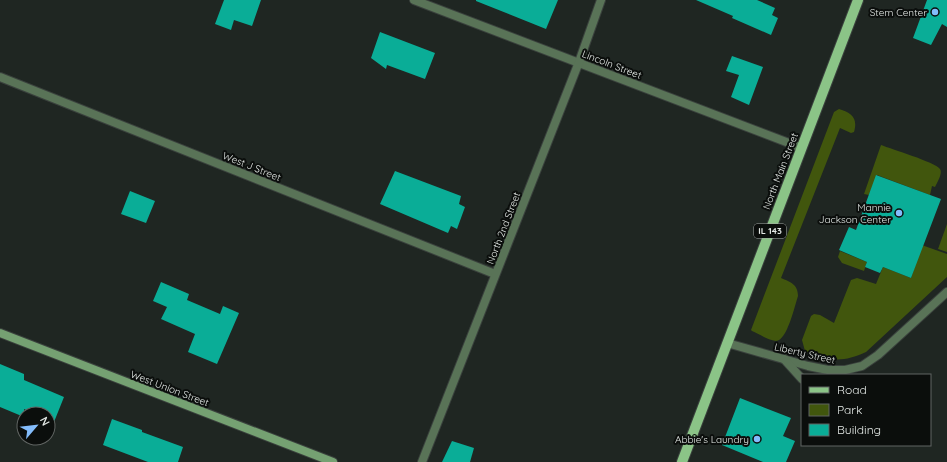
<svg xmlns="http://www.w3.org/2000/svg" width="947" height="462" viewBox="0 0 947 462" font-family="Quicksand,sans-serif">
<rect width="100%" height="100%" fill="#1f2622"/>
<!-- green -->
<g fill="#41560d">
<path d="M839 109C852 113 858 118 854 132L851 133 840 128 781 278C790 282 798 284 798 296 795 305 787 341 776 341 768 340 759 334 752 331L751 330 834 112Z"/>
<path d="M881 145C891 149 935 162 940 169 943 173 937 183 935 187L932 186 930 195 877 175 869 195 864 194Z"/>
<path d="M947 224V252L938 249Z"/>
<path d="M916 243 947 254V277L866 352C843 363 828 361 805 351L802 340 811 316 814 314 820 315 834 323 851 280 857 278 876 284 883 267 911 278 919 254Z"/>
<path d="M840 251 867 262 864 271 842 263 838 257Z"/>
</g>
<!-- building -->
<g fill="#0aad97">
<path d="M224 0H261L252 26 234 20 231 30 215 24Z"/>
<path d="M476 0H558L546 29 476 1Z"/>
<path d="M696 0H757L775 8 772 15 778 18 771 35 732 18 733 16Z"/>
<path d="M927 0H947V27L942 24 931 45 913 38Z"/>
<path d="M380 32 435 53 425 79 387 65 386 69 371 58Z"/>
<path d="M732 56 763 67 749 105 731 97 739 75 726 71Z"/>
<path d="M395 171 461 196 459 204 465 207 457 229 451 226 448 233 380 204Z"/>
<path d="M876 175 941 199 911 278 883 267 880 273 865 267 867 262 839 250 849 227 856 230Z"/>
<path d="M130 191 155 201 146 223 121 214Z"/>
<path d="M161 282 189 294 187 300 220 314 223 306 239 313 217 364 188 352 195 334 161 319 167 307 153 301Z"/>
<path d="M0 364 24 374V380L64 397 54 422 48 419V414H35L24 409V417L0 407Z"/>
<path d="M740 398 791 418 783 436 795 441 786 462H763L722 445Z"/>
<path d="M112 419 142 430V432L183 447 178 462H148L103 445Z"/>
<path d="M452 441 474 448 470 462H442Z"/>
</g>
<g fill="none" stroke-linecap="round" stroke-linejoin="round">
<defs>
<g id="street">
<path d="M414 0 802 148"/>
<path d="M0 77 495 274"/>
<path d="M727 343 808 366 828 370H845L862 366 878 355 947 292"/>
<path d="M784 359 802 379"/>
<path d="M422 462 579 62 601 0"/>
</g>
<path id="secondary" d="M0 333 333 462"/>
<path id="primary" d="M682 462 858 0"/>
</defs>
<!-- street casing -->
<use href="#street" stroke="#3a413d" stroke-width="10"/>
<!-- secondary casing -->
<use href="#secondary" stroke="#3a413d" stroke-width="10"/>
<!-- primary casing -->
<use href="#primary" stroke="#3a413d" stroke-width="12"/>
<!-- street -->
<use href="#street" stroke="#597357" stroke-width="8"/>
<!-- secondary -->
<use href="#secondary" stroke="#75a172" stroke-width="8"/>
<!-- primary -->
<use href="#primary" stroke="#8bc487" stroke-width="10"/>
</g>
<!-- markers -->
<g fill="#83bcfb" stroke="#0b0e0c" stroke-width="1.5">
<circle cx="935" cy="12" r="4"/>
<circle cx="899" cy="213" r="4"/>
<circle cx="757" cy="439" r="4"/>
</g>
<g text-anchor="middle" stroke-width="4" stroke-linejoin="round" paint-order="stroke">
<!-- shield labels -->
<rect fill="#0b0e0c" stroke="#a2a7a4" stroke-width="1" x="754" y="224" width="32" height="14" rx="3"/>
<g font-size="9" font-weight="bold" fill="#e3e8e5">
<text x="770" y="234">IL 143</text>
</g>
<!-- poi labels -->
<g font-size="10" fill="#e3e8e5" stroke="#0b0e0c" text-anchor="end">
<text x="927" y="16">Stem Center</text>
<text x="891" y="211">Mannie<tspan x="891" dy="12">Jackson Center</tspan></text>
<text x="749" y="443">Abbie's Laundry</text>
</g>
<!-- street labels -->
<g font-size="10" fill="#e3e8e5" stroke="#0b0e0c">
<text transform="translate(612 64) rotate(21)" y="4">Lincoln Street</text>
<text transform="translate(252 166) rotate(22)" y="4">West J Street</text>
<text transform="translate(780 171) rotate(-69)" y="4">North Main Street</text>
<text transform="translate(503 228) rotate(-69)" y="4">North 2nd Street</text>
<text transform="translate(805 353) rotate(13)" y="4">Liberty Street</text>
<text transform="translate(170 388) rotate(21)" y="4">West Union Street</text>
</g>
</g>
<!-- legend -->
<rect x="801" y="374" width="130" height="72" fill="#0b0e0c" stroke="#616563"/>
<rect x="809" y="387" width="20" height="6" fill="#8bc487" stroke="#616563"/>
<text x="837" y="394" font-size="12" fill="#e3e8e5">Road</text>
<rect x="809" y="404" width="20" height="12" fill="#41560d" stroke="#616563"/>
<text x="837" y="414" font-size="12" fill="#e3e8e5">Park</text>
<rect x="809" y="424" width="20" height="12" fill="#0aad97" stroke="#616563"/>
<text x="837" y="434" font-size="12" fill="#e3e8e5">Building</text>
<!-- north arrow -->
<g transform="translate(36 426) rotate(62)"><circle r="19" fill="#0b0e0c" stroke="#616563"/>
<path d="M0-3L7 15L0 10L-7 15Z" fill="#83bcfb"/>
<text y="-6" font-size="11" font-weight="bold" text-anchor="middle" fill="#e3e8e5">N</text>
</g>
</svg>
